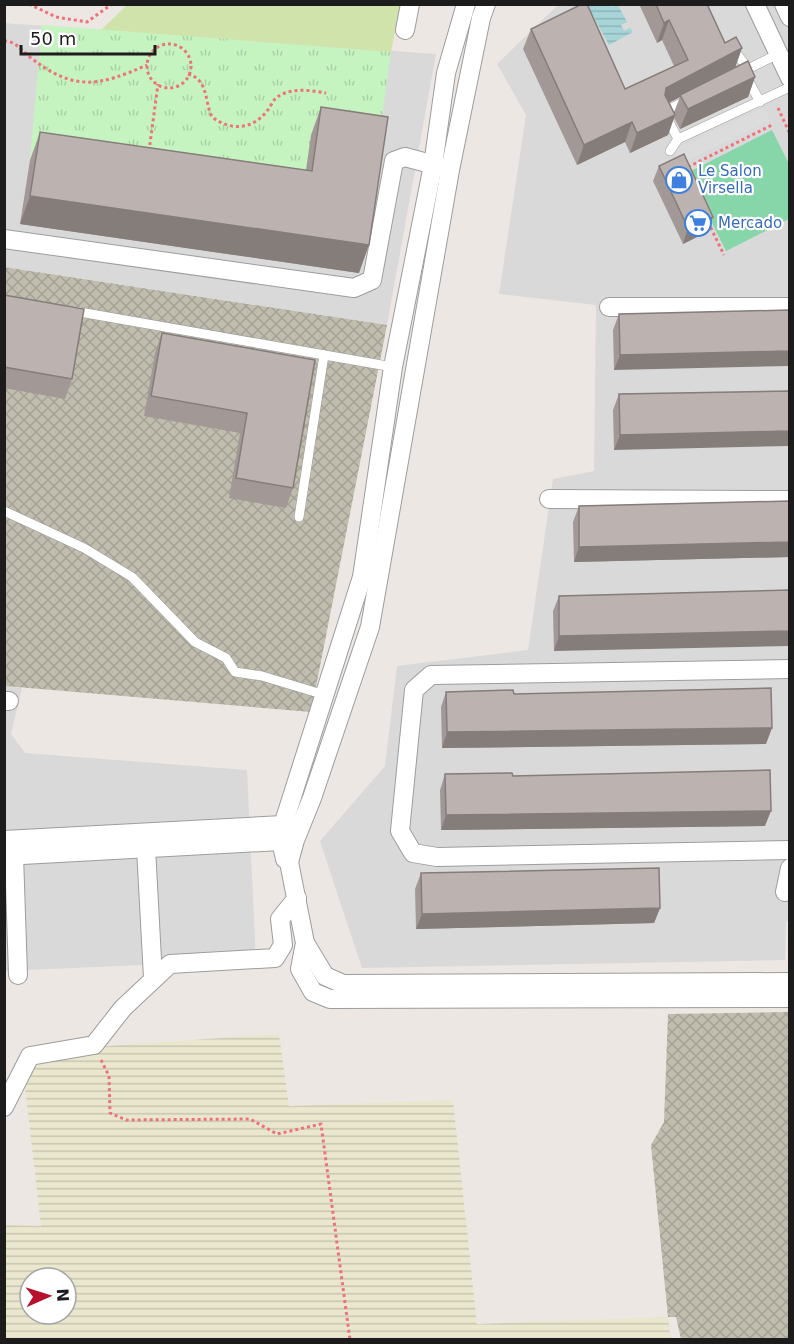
<svg xmlns="http://www.w3.org/2000/svg" width="794" height="1344" viewBox="0 0 794 1344" font-family="'DejaVu Sans',sans-serif">
<defs>
<pattern id="construction-cross-hatch" width="8" height="8" patternUnits="userSpaceOnUse" patternTransform="scale(1.5)"><rect width="8" height="8" fill="#c0bdae"/><path d="M0 0l8 8M0 8l8-8" fill="none" stroke="#a4a295"/></pattern>
<pattern id="farmland-rules" width="6" height="5" patternUnits="userSpaceOnUse" patternTransform="scale(1.5)"><rect width="6" height="5" fill="#eae7ce"/><path d="M0 2.5h6" fill="none" stroke="#c8c6b0"/></pattern>
<pattern id="park-tufts" width="24" height="20" patternUnits="userSpaceOnUse" patternTransform="scale(1.5)"><rect width="24" height="20" fill="#c6f4c1"/><path d="M3 7l-1-3M5 7V3M7 7l1-3M15 17l-1-3M17 17v-4M19 17l1-3" fill="none" stroke="#aad1a5"/></pattern>
<pattern id="water-rules" width="6" height="5" patternUnits="userSpaceOnUse" patternTransform="scale(1.5)"><rect width="6" height="5" fill="#a6d4d7"/><path d="M0 2.5h6" fill="none" stroke="#8eb5b8"/></pattern>
</defs>
<rect width="100%" height="100%" fill="#ece7e2"/>
<!-- residential -->
<g fill="#dad9d9">
<path d="M558 5H789L790 921H786L785 960 362 968 320 841 385 766 397 666 528 650 553 479 594 471 596 305 499 294 526 115 497 64Z"/>
<path d="M4 23 436 54 387 325 5 267Z"/>
<path d="M4 686 22 688 11 734 25 753 247 770 256 960 5 971Z"/>
</g>
<!-- construction -->
<g fill="url(#construction-cross-hatch)">
<path d="M4 267 387 325 311 712 5 686Z"/>
<path d="M789 1012V1339H681L676 1317H668L651 1145 664 1122 668 1014Z"/>
</g>
<!-- farmland -->
<path fill="url(#farmland-rules)" fill-rule="evenodd" d="M279 1034 289 1106 453 1100 477 1324 668 1317 671 1339 5 1340V1225L41 1226 21 1052ZM30 1278H66V1314H30Z"/>
<!-- grass -->
<path fill="#d0e3ab" d="M127 5H400L391 52 101 30Z"/>
<!-- park -->
<path fill="url(#park-tufts)" d="M42 25 391 52 378 145 302 199 30 160Z"/>
<!-- pitch -->
<path fill="#86d6a9" d="M772 130 789 164V219L726 251 687 173Z"/>
<!-- parking -->
<path fill="#dcdcdc" d="M764 107 770 121 680 164 674 150Z"/>
<!-- water -->
<path fill="url(#water-rules)" d="M587 5H610L612 7 618 5 627 22 621 25 624 31 630 28 633 32 609 45Z"/>
<g fill="none" stroke-linecap="round" stroke-linejoin="round">
<defs>
<g id="service">
<path d="M729 50 737 54 748 69"/>
<path d="M740 73 778 54"/>
<path d="M747 78 760 102"/>
<path d="M685 101 664 112 678 139 790 87"/>
<path d="M670 151 678 139"/>
<path d="M74 311 393 367"/>
<path d="M4 511 84 548 132 577 195 642 226 658 235 672 262 676 325 695"/>
<path d="M299 517 324 355"/>
</g>
<g id="minor">
<path d="M466 4 446 73 433 165 393 367 362 577 283 825 281 841 285 859 289 862 305 943 300 969 313 992 330 999 790 998"/>
<path d="M755 4 790 78"/>
<path d="M784 4 790 17"/>
<path d="M405 30 410 4"/>
<path d="M4 239 354 288 372 280 394 161 405 157 442 167"/>
<path d="M609 307H790"/>
<path d="M549 499 790 500"/>
<path d="M790 669 431 675 414 690 400 831 413 853 437 857 790 850"/>
<path d="M4 701H9"/>
<path d="M4 840 283 825"/>
<path d="M146 848 153 978"/>
<path d="M14 855 18 975"/>
<path d="M4 856 281 841"/>
<path d="M289 862 295 840 312 798 370 627 450 170 481 18 486 4"/>
<path d="M785 892 790 868"/>
<path d="M305 943 325 976 343 984 790 982"/>
<path d="M4 1107 30 1056 94 1045 123 1008 170 964 275 958 283 945 280 919 297 898"/>
</g>
</defs>
<!-- service casing -->
<use href="#service" stroke="#9d9d9d" stroke-width="10"/>
<!-- minor casing -->
<use href="#minor" stroke="#9d9d9d" stroke-width="20"/>
<!-- path -->
<g stroke="#ee7279" stroke-width="3" stroke-dasharray="3 3" stroke-linecap="butt">
<path d="M29 4 56 17 87 22 112 4"/>
<path d="M4 41C16 41 22 51 31 58 75 92 99 86 147 65"/>
<circle cx="169" cy="66" r="22"/>
<path d="M188 74C209 80 204 101 212 117 231 131 252 130 267 111 270 108 272 102 275 99 288 87 310 90 326 93"/>
<path d="M778 108 790 134"/>
<path d="M149 151 158 84"/>
<path d="M688 167 772 125"/>
<path d="M708 222 724 255"/>
<path d="M101 1060 109 1076 110 1113 126 1120 250 1119 277 1134 321 1124 350 1340"/>
</g>
<!-- service -->
<use href="#service" stroke="#fff" stroke-width="9"/>
<!-- minor -->
<use href="#minor" stroke="#fff" stroke-width="18"/>
</g>
<!-- wall -->
<g fill="#a29996" fill-rule="evenodd">
<path d="M639 4H707L725 43 742 48 735 67 755 77 748 97 680 129 674 118 668 135 630 153 625 142 577 165 523 49 531 29 625 89 674 66 662 40 657 43ZM680 97 674 112 669 102Z"/>
<path d="M321 107 359 273 20 224 30 160 40 132 306 170 311 135Z"/>
<path d="M659 166 713 217 707 232 683 244 653 181Z"/>
<path d="M4 295 72 379 65 399 4 388Z"/>
<path d="M789 310 614 370 613 330 619 314Z"/>
<path d="M162 333 315 360 293 488 286 508 229 498 240 433 144 416 155 353Z"/>
<path d="M789 391 614 450 613 410 619 394Z"/>
<path d="M789 501V557L574 562 573 522 579 506Z"/>
<path d="M789 590 554 651 553 611 559 596Z"/>
<path d="M446 692 514 694 766 744 442 748 441 707Z"/>
<path d="M445 774 513 776 765 826 441 830 440 790Z"/>
<path d="M421 873 660 908 654 923 416 929 415 889Z"/>
</g>
<!-- shaded-wall -->
<g fill="#847d7a">
<path d="M669 20 662 40 657 43 664 23Z"/>
<path d="M742 48 735 68 680 95V97L659 108 666 88Z"/>
<path d="M755 77 748 97 680 129 688 109Z"/>
<path d="M675 115 668 135 630 153 637 133Z"/>
<path d="M632 122 625 142 577 165 584 145Z"/>
<path d="M30 196 369 245 359 273 20 224Z"/>
<path d="M713 217 707 232 683 244 688 228Z"/>
<path d="M789 351V366L614 370 620 355Z"/>
<path d="M789 431V446L614 450 620 435Z"/>
<path d="M789 542V557L574 562 579 547Z"/>
<path d="M789 631V646L554 651 559 636Z"/>
<path d="M772 728 766 744 442 748 447 732Z"/>
<path d="M771 811 765 826 441 830 446 815Z"/>
<path d="M660 908 654 923 416 929 422 914Z"/>
</g>
<!-- building -->
<g fill="#bcb2af" stroke="#847d7a" stroke-width="1.5">
<path d="M582 4H587L625 89 688 60 669 20 664 23 656 4H707L725 43 736 37 742 48 666 88 665 95 675 115 637 133 632 122 584 145 531 29Z"/>
<path d="M748 61 755 77 688 109 680 95Z"/>
<path d="M321 107 388 117 369 245 30 196 40 132 312 171Z"/>
<path d="M684 154 713 217 688 228 659 166Z"/>
<path d="M4 295 84 309 72 379 4 367Z"/>
<path d="M789 310V351L620 355 619 314Z"/>
<path d="M162 333 315 360 293 488 236 478 247 413 151 396Z"/>
<path d="M789 391V431L620 435 619 394Z"/>
<path d="M789 501V542L579 547V506Z"/>
<path d="M789 590V631L559 636V596Z"/>
<path d="M771 688 772 728 447 732 446 692 513 690 514 694Z"/>
<path d="M770 770 771 811 446 815 445 774 512 773 513 776Z"/>
<path d="M659 868 660 908 422 914 421 873Z"/>
</g>
<!-- icons -->
<defs>
<symbol id="shop-ring" viewBox="-11 -11 22 22"><circle r="9.5" fill="#fff" stroke="#3f7fe0" stroke-width="1.5"/><path d="M-5-2.5h2.3a2.7 3.5 0 0 1 5.4 0H5L5.5 6h-11ZM-1.5-2.5h3a1.5 2.3 0 0 0-3 0Z" fill="#3f7fe0"/></symbol>
<symbol id="supermarket-ring" viewBox="-11 -11 22 22"><circle r="9.5" fill="#fff" stroke="#3f7fe0" stroke-width="1.5"/><path d="M-6-5.5h2.5l.6 2H6L4.5 2H-2.5L-4.4-4H-6ZM-1.5 3.2a1.3 1.3 0 1 0 .1 0ZM3 3.2a1.3 1.3 0 1 0 .1 0Z" fill="#3f7fe0"/></symbol>
</defs>
<g fill-rule="evenodd">
<use href="#shop-ring" x="664" y="165" width="30" height="30"/>
<use href="#supermarket-ring" x="683" y="208" width="30" height="30"/>
</g>
<g text-anchor="middle" stroke-width="4.5" stroke-linejoin="round" paint-order="stroke">
<!-- shop labels -->
<g font-size="15" fill="#366cbe" stroke="#fff" text-anchor="start">
<text x="698" y="176">Le Salon<tspan x="698" dy="17">Virsella</tspan></text>
<text x="718" y="228">Mercado</text>
</g>
</g>
<!-- border -->
<rect width="794" height="1344" fill="none" stroke="#1c1c1c" stroke-width="12"/>
<!-- north arrow -->
<g transform="translate(48 1296) rotate(87)"><circle r="28" fill="#ffffff" stroke="#a4a4a4" stroke-width="1.5"/>
<path d="M0-4.5L10 22L0 15L-10 22Z" fill="#b7102c"/>
<text y="-9" font-size="16" font-weight="bold" text-anchor="middle" fill="#1c1c1c">N</text>
</g>
<!-- scale -->
<path d="M21 45v9h134v-9" fill="none" stroke="#1c1c1c" stroke-width="3"/>
<text x="30" y="45" font-size="18" fill="#1c1c1c" stroke="#ffffff" stroke-width="4.5" paint-order="stroke">50 m</text>
</svg>
